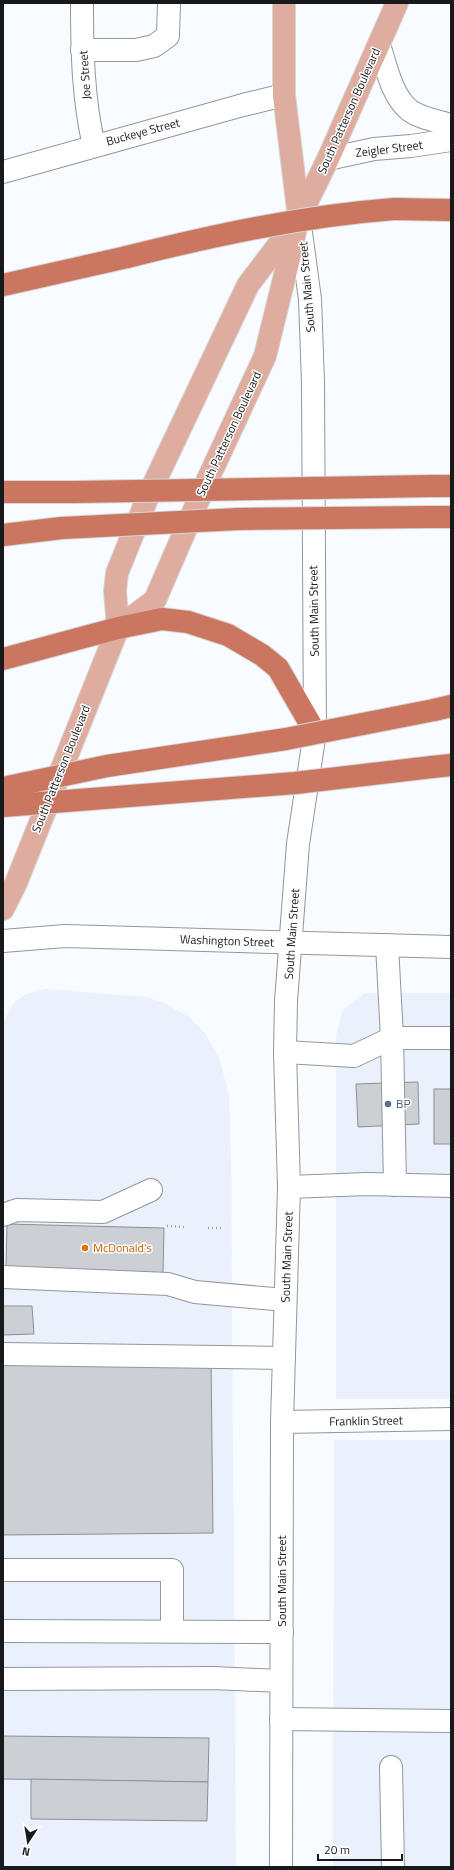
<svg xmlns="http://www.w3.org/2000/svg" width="454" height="1870" viewBox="0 0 454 1870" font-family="'Titillium Web',sans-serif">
<rect width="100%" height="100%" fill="#f8fbff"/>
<!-- built -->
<g fill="#eaf1fd">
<path d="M46 989 146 997 164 1003 189 1017 205 1033 220 1060 229 1096 231 1159 236 1867H3V1022L14 1003 26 994Z"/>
<path d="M365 993H451V1399H336V1036L343 1010Z"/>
<path d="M334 1440H451V1867H333Z"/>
</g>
<!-- building -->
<g fill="#cccfd4" stroke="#8c9094">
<path d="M418 1082 419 1124 358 1127 356 1084Z"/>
<rect x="434" y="1089" width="17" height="55"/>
<path d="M7 1224 164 1228 163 1273 6 1268Z"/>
<path d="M3 1306H32L34 1334 3 1335Z"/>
<path d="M211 1360 213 1533 3 1535V1363Z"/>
<path d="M3 1736 209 1738 208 1782 3 1779Z"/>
<path d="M31 1779 208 1782 207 1821 31 1819Z"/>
</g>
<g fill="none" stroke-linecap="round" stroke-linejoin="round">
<defs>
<g id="minor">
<path d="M82 3C82 51 83 99 94 146"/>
<path d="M379 45C386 65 391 94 408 109 418 118 438 121 451 125"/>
<path d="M82 50H136L154 46 168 36 169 3"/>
<path d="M328 159 374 149 411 146 451 140"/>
<path d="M3 172 243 105 284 95"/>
<path d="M3 941 65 936 451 947"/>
<path d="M387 945 392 1038 395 1185"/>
<path d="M285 1052 354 1056 392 1038H451"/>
<path d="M289 1187 367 1184 451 1186"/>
<path d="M3 1215 17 1210 103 1212 151 1190"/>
<path d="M3 1277 168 1284 195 1292 285 1300"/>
<path d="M3 1354 284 1358"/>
<path d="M282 1422 451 1419"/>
<path d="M3 1570H172V1631"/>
<path d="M3 1631 282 1632"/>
<path d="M3 1679 213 1678 281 1681"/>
<path d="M281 1719 451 1721"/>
<path d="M391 1767 393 1867"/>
<path d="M281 1867 282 1422 289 1187 285 1052 286 1001 298 844 315 732 313 383 310 299 299 218"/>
</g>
<g id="major">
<path d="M118 628 155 600 201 494 265 356 299 218 284 95V3"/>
<path d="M3 909 16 883 118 628 115 591 117 573 149 494 248 285 299 218 328 159 397 3"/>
</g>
<g id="highway">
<path d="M394 209 451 210"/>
<path d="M3 285 127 257"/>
<path d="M432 486H451"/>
<path d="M3 492H74"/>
<path d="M429 517H451"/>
<path d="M3 535 62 528"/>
<path d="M3 659 118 628 162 619 188 622 228 635 262 655 278 668 315 732"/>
<path d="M434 710 451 706"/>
<path d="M432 767 451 765"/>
</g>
</defs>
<!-- minor casing -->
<use href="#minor" stroke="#93969a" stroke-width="24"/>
<!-- major casing -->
<use href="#major" stroke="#d5d6d6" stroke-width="24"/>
<!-- highway casing -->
<use href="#highway" stroke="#d5d6d6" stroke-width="24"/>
<!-- path -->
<g stroke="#9fa1a4" stroke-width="2.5" stroke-dasharray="1 3" stroke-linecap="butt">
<path d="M167 1226 184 1227"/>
<path d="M208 1228H222"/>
</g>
<!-- minor -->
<use href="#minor" stroke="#fff" stroke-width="22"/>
<!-- major -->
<use href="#major" stroke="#dfada0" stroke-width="22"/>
<!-- highway -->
<use href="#highway" stroke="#ca7660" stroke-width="22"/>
<defs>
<g id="highway-bridge">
<path d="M127 257C215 235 303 216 394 209"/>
<path d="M74 492 432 486"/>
<path d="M62 528 238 519 429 517"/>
<path d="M3 788 107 766 286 739 434 710"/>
<path d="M3 806 295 783 432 767"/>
</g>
</defs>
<!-- highway-bridge casing -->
<use href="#highway-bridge" stroke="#d5d6d6" stroke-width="24" stroke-linecap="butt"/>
<!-- highway-bridge -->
<use href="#highway-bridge" stroke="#ca7660" stroke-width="22"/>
</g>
<!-- markers -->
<circle fill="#5c6f8a" stroke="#fff" stroke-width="1.5" cx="388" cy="1104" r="4"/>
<circle fill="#e8710a" stroke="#fff" stroke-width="1.5" cx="85" cy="1248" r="4"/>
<g text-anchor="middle" stroke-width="3" stroke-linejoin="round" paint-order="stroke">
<!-- street labels -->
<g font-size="12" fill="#18191b" stroke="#fff">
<text transform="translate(85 75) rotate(-94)" y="4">Joe Street</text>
<text transform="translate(349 111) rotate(-66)" y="4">South Patterson Boulevard</text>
<text transform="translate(143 132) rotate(-15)" y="4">Buckeye Street</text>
<text transform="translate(389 149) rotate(-7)" y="4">Zeigler Street</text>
<text transform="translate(307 287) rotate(-95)" y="4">South Main Street</text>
<text transform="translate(229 434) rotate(-65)" y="4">South Patterson Boulevard</text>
<text transform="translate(314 611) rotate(-91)" y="4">South Main Street</text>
<text transform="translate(61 769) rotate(-68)" y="4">South Patterson Boulevard</text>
<text transform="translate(292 934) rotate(-86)" y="4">South Main Street</text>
<text transform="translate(227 941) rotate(2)" y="4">Washington Street</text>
<text transform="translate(287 1257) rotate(-88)" y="4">South Main Street</text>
<text transform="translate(366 1421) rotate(-1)" y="4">Franklin Street</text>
<text transform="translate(282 1581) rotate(-90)" y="4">South Main Street</text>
</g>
<!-- service labels -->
<g font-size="12" fill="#4e5e75" stroke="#fff" text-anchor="start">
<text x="396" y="1108">BP</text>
</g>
<!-- food labels -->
<g font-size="12" fill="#c56008" stroke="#fff" text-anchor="start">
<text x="93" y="1252">McDonald's</text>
</g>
</g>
<!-- border -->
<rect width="454" height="1870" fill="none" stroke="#18191b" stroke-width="8"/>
<!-- north arrow -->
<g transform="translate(28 1842) rotate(192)" stroke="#ffffff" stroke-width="3" paint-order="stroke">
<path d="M0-3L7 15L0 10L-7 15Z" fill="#18191b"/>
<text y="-6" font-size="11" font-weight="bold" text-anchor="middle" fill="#18191b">N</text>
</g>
<!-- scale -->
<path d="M318 1854v6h84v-6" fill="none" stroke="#18191b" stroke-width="2"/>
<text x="324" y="1854" font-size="12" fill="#18191b" stroke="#ffffff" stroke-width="3" paint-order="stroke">20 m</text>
</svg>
